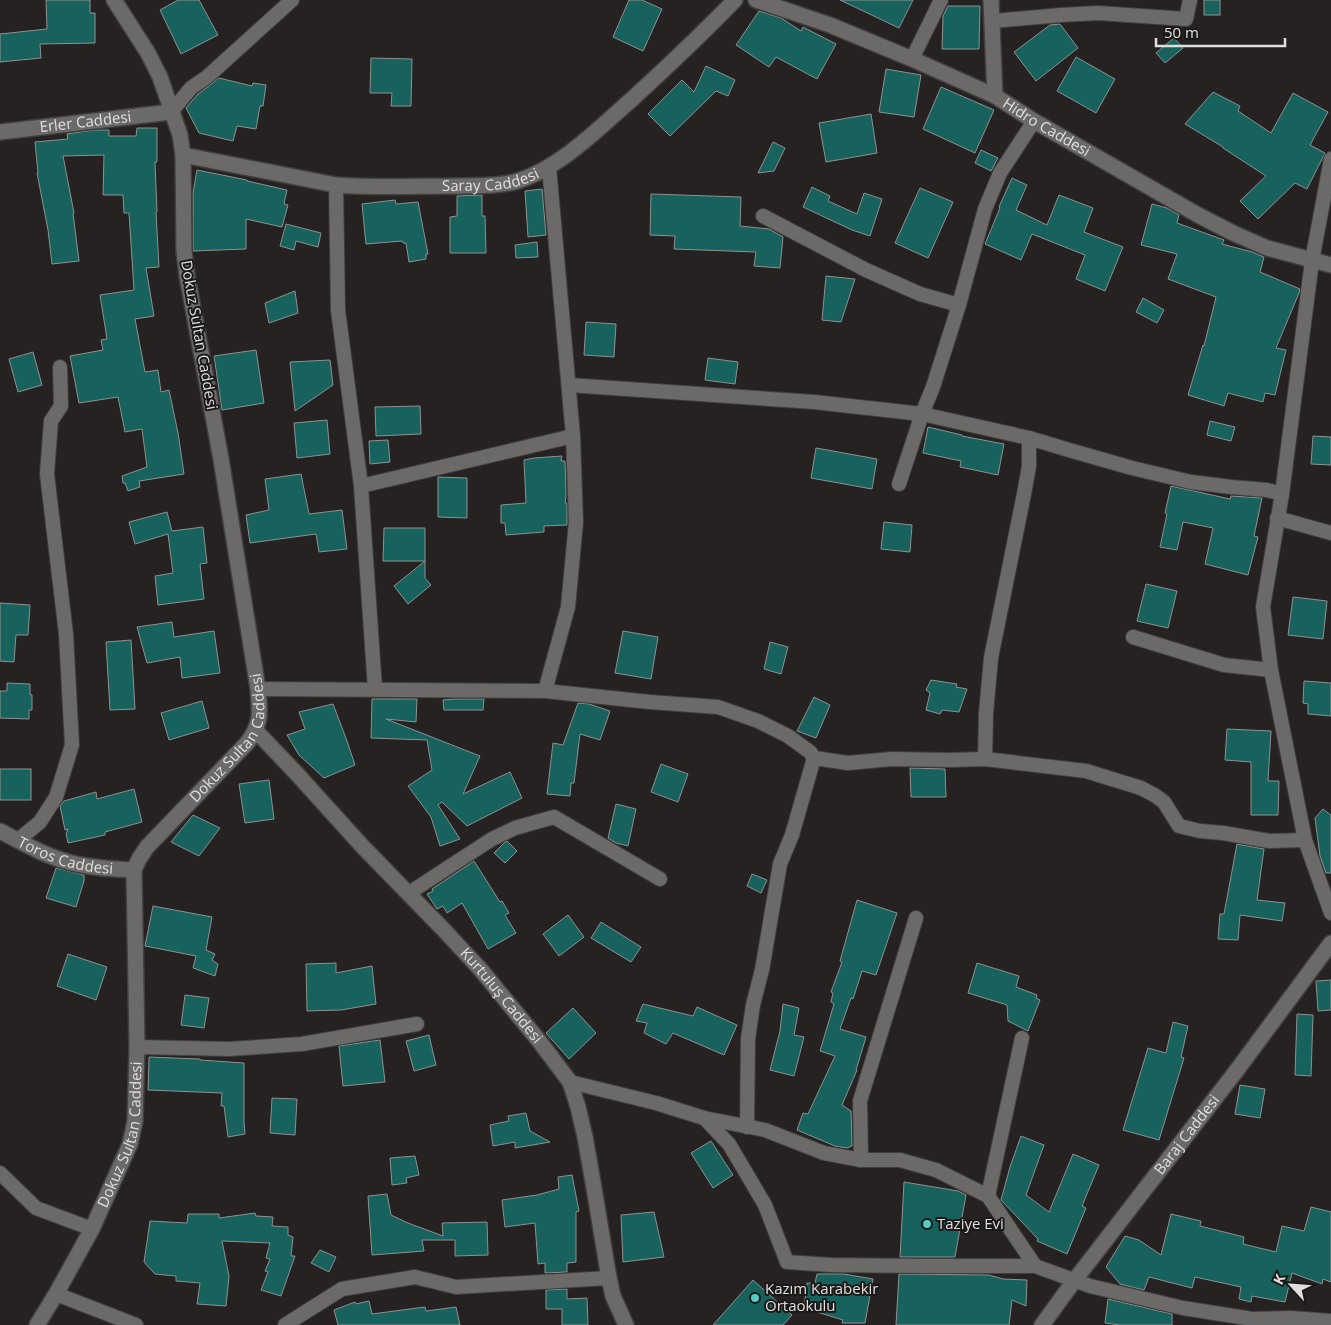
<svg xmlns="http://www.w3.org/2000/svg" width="1331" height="1325" viewBox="0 0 1331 1325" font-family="'Open Sans',sans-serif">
<rect width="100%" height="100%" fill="#252221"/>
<!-- building -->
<g fill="#17625d" stroke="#8e9191">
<path d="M46 0H90V13H95V43L40 44 41 58 0 62V34L47 29Z"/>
<path d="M178 0H199L218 35 181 54 160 10Z"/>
<path d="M629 0H642L662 9 643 51 613 37Z"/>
<path d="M840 0H913L899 28Z"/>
<rect x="1204" y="0" width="16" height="15"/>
<path d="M948 6H980L979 49H942L943 16Z"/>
<path d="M759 11 781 18 801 31 803 27 836 44 817 79 776 57 769 67 736 45Z"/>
<path d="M1060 24 1078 48 1036 81 1014 52 1050 25Z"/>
<path d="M1174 38 1183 48 1165 63 1156 53Z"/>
<path d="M1076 57 1115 79 1096 113 1057 91Z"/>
<path d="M371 58 412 59 411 106H391L392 93H370Z"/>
<path d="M706 66 735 80 728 96 716 91 670 136 648 114 682 80 694 92Z"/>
<path d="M886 69 921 75 914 117 879 112Z"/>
<path d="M219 78 252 86 253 83 266 85 263 106H260L256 129 237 126 233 141 199 133 186 108 197 95Z"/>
<path d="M941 87 994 110 975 153 923 129Z"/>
<path d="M1213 92 1240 106 1238 111 1271 133 1293 93 1328 112 1310 145 1325 153 1307 189 1295 183 1258 219 1240 201 1266 176 1223 148V147L1185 124Z"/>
<path d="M871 114 877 153 826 162 819 123Z"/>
<path d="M137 128H157V162H155L157 212H156L159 267 146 268 154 316 135 319 145 372 158 370 161 392 169 390 178 433 184 474 139 481 140 487 128 491 125 483H123L122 476 147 467 142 429 125 432 118 397 79 403 70 356 103 350 101 340 107 339 100 295 134 290 129 213H124L123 195H103L104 155 63 156 74 213H73L79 261 52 264 48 230 37 173H38L35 142 68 139 67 134 94 130H109V136H136Z"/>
<path d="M773 142 785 148 774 171 758 173Z"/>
<path d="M981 150 998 158 991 171 975 163Z"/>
<path d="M197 170 247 180V181L287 190 284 204 288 205 282 227 246 219V249L193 251V193Z"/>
<path d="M1012 178 1027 185 1016 210 1047 225 1059 195 1093 208 1084 232 1123 247 1105 291 1076 279 1085 255 1032 234 1021 260 985 244 1000 208 999 207Z"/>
<path d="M812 187 830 196 828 201 857 214 864 193 882 199 870 236 852 230 803 207Z"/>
<path d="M920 188 953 202 928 258 895 243Z"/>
<path d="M542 189 546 235 528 237 525 191Z"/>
<path d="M651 194 741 197 740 226 769 229 783 237 780 268 754 266 756 252 674 249 675 236 650 235Z"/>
<path d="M482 195V216H485L486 253H450V217L457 216V196Z"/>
<path d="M395 200 396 204 418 202 428 254H426V259L409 262 406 243H403L402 241 366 244 362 204Z"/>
<path d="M1152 204 1167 208 1179 215 1177 223 1224 240 1222 244 1252 252 1264 257 1260 272 1300 289 1299 293 1276 348 1286 350 1275 395 1265 393 1263 402 1228 393 1224 406 1188 395 1203 345 1204 346 1216 297 1168 279 1177 254 1141 245Z"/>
<path d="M286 224 321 233 318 247 296 241 294 250 280 246Z"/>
<path d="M537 242 538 257 516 258 515 245Z"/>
<path d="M826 276 855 279 841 322 822 320Z"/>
<path d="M295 291 298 313 269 323 265 303Z"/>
<path d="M1143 298 1164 310 1157 323 1136 312Z"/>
<path d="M586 322 616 324 614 357 584 355Z"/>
<path d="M256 350 264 403 222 410 214 356Z"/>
<path d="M33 352 42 385 18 392 9 359Z"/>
<path d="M708 358 738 362 735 384 705 380Z"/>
<path d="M330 360 333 385 295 411 290 362Z"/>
<path d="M420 406 421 434 376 436 375 407Z"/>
<path d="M327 420 330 454 297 458 294 423Z"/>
<path d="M1210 421 1235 427 1231 441 1207 435Z"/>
<path d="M928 427 962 435V436L1004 444 998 475 960 467 961 461 923 453Z"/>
<path d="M1313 436 1331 437V465L1311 464Z"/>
<path d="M388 440 390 462 370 464 369 441Z"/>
<path d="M816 448 877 459 872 489 811 478Z"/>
<path d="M562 456 561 461H565L566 496 565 503H567V525L544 526V532L506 535 505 523H501V505L526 503 524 460 534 458Z"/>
<path d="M301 474 309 514 342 510 347 549 319 552 316 534 250 543 246 515 269 510 265 479Z"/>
<path d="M438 477 467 478V518L438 517Z"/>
<path d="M1171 486 1230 499 1231 496 1262 498 1254 536 1258 537 1248 575 1205 564 1213 528 1183 522 1177 550 1160 547 1167 514 1165 513Z"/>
<path d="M167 512 172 531 203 527 207 563 200 564 204 599 158 605 155 576 173 573 168 534 135 544 129 522Z"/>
<path d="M884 522 912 525 910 552 881 549Z"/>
<path d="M384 528H425V561H383Z"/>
<path d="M425 561V578L431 585 408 604 394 586Z"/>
<path d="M1146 584 1177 591 1168 628 1137 621Z"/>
<path d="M1293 597 1327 601 1323 639 1288 635Z"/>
<path d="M0 603 30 605 28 635H16L14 662 0 661Z"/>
<path d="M172 622 174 637 214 631 220 673 182 678 180 657 147 663 137 627Z"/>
<path d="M623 631 658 637 651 679 615 673Z"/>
<path d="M131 640 135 709 110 710 106 642Z"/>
<path d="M770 642 788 647 781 674 764 669Z"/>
<path d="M931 680 957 684 956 687 967 689 959 712 942 710 940 714 926 710 930 693 926 690Z"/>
<path d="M1304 681 1331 683V716L1308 714V704L1303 703Z"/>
<path d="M7 683 30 684V694L32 695V710H29V719L0 718V691H7Z"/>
<path d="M814 697 830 705 816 738 797 731Z"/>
<path d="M372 699H417L416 722 386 719 480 756 463 794 510 772 522 798 467 826 442 802 438 805 460 839 440 846 431 817 408 786 432 770 427 740 371 738Z"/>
<path d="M455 699H484L483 710H444L443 700Z"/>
<path d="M202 701 209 728 169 740 161 713Z"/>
<path d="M578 703 589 704 610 711 600 740 580 734 574 783H571L570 796 547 794 553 743 563 745Z"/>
<path d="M333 704 347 741 355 765 324 778 299 755 287 735 305 729 299 712Z"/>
<path d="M1227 729 1271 731 1268 781H1279L1278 815H1251V762L1225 760Z"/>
<path d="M661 764 688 774 678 802 651 792Z"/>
<path d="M910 768 945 769 946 797H911Z"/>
<rect x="0" y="769" width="31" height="31"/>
<path d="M269 780 274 819 245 823 239 784Z"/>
<path d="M134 789 142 822 105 832V835L68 843 66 834 68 829 65 830 60 806 64 801 96 792 97 799Z"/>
<path d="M616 804 636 809 628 846 616 843 608 838Z"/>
<path d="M1323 809 1331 815V873H1326L1320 856 1315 818Z"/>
<path d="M193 815 220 828 199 856 171 842Z"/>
<path d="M507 841 517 851 505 863 494 853 504 843Z"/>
<path d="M1237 844 1264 849 1257 900 1285 903 1282 921 1240 915 1238 940 1218 939 1220 914H1224Z"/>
<path d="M474 861 500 902 502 901 509 913 505 915 516 933 488 949 462 903 447 913 443 906 437 909 427 894 433 891 432 889Z"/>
<path d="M56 868 84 875V881L76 907 46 898Z"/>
<path d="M752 874 767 880 761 893 747 886Z"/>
<path d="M857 900 897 913 876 975 862 971 853 999 851 998 840 1029 866 1037 856 1070H857L842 1105 851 1111 852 1146 847 1148 835 1146 797 1130 803 1113 808 1114 835 1056 820 1051 834 1004 831 1002 833 993 831 992 842 962 840 961Z"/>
<path d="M153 906 212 917 206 950 215 954 212 960 218 964 215 976 193 968 196 956 145 946Z"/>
<path d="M568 915 584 937 559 956 543 934Z"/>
<path d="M601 922 641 947 631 962 591 938Z"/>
<path d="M68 954 107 967 96 1000 57 986Z"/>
<path d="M336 963V973L372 966 376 1004 341 1010 307 1011 306 964Z"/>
<path d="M977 963 1019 976 1016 987 1037 995 1036 998 1040 1000 1028 1031 1008 1021 1007 1005 968 993Z"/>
<path d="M1331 980V1010L1318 1011 1316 981Z"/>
<path d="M185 995 209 998 204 1028 181 1025Z"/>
<path d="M643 1004 693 1016 697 1007 737 1025 724 1055 673 1033 666 1044 644 1033 647 1023 636 1021Z"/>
<path d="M783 1004 799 1008 794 1035 804 1037 794 1076 770 1070 780 1031Z"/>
<path d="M573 1008 596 1033 569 1059 546 1033Z"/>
<path d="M1297 1014 1313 1015 1311 1076 1295 1075Z"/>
<path d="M1173 1022 1188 1026 1181 1057 1184 1058 1159 1140 1123 1130 1148 1048 1166 1053Z"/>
<path d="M429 1035 436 1065 414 1071 406 1041Z"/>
<path d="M380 1040 385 1082 343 1086 339 1046Z"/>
<path d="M149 1057 200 1059V1060L244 1063V1122L245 1134 228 1137 224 1106H221L222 1093 148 1090Z"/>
<path d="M1240 1085 1265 1089 1260 1118 1235 1114Z"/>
<path d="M272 1098 297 1099 295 1135 270 1133Z"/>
<path d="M526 1113 530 1131 550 1142 515 1148V1142L493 1146 490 1125 509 1121 508 1116Z"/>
<path d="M1021 1136 1044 1145 1026 1195 1049 1212 1073 1154 1099 1165 1082 1206 1086 1208 1067 1254 1037 1241 1038 1239 1001 1200 1010 1167Z"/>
<path d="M711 1141 733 1175 713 1188 691 1153Z"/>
<path d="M415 1156 419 1175 406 1178 407 1183 392 1185 390 1158Z"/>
<path d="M572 1175 579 1211 576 1212V1262L567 1263V1272L545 1273V1263L538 1264 535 1223 505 1227 502 1200 537 1195 559 1189 558 1177Z"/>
<path d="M904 1182 958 1191 966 1195 955 1257H900Z"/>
<path d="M387 1194 391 1215 408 1223 443 1236 442 1223 487 1222 488 1255 455 1256V1240H422L424 1251 372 1255 368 1196Z"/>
<path d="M1311 1207 1331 1212V1282L1323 1279 1322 1284 1292 1273 1285 1302 1252 1296 1251 1302 1239 1299 1241 1287 1195 1277 1192 1288 1149 1277 1144 1290 1120 1284 1106 1267 1125 1236 1139 1240 1161 1255 1171 1214 1201 1221 1200 1226 1244 1237 1243 1244 1276 1252 1282 1226 1304 1231Z"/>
<path d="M654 1212 664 1257 623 1262 621 1215Z"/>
<path d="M255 1213 256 1216 273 1217 272 1226 288 1227V1235L293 1237 291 1256H295L281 1296 261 1290 268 1272 265 1271 270 1259 266 1258 270 1243 222 1241 229 1276 226 1306 197 1304 200 1283 176 1281V1276L155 1274 144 1262 150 1221 187 1223 188 1214H219V1218Z"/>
<path d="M320 1250 336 1257 329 1272 311 1263Z"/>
<path d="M817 1274H844L873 1279 865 1323H842L843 1320 804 1308 807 1283H815Z"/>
<path d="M899 1274 989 1275 1003 1279 1027 1280 1026 1306 1012 1300 1009 1325H896Z"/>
<path d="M753 1280 792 1315 783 1325H713Z"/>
<path d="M567 1289V1299L587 1298 588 1325H562V1309H546V1290Z"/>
<path d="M1108 1299 1172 1314V1325H1120L1105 1323Z"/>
<path d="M369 1301 372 1314 425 1307 426 1311 456 1307 460 1325H338L334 1310 355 1302 356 1304Z"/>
</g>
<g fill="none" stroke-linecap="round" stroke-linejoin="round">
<defs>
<g id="minor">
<path d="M993 21 1061 15 1098 13 1186 19 1190 0"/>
<path d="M912 59 941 0"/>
<path d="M171 112 191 88 207 77 292 0"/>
<path d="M1331 159 1312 261 1282 494 1263 607 1271 670 1305 840 1331 913"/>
<path d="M336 185 338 310 361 486 375 689"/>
<path d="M763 216 866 270 920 294 959 305"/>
<path d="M569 385 814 402 922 414 1029 438 1069 450 1132 468 1191 482 1231 487 1267 490 1282 494"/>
<path d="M899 484 922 414 933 387 959 305 985 209 1000 173 1034 121"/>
<path d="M361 486 573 436"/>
<path d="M1277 518 1331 533"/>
<path d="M1133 637 1224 665 1271 670"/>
<path d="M258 689 545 691 650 702 718 707 758 721 788 736 810 752 814 758 848 763 892 759 950 760 985 759 1086 771 1141 788 1156 796 1164 802 1179 826 1200 831 1223 833 1269 841 1305 840"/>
<path d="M545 691 568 607 576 522 573 436 549 167"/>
<path d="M985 759 986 713 991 658 1024 494 1029 466V438"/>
<path d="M18 840 40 822 56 797 72 745 66 634 47 474 51 421 61 406 60 367"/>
<path d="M409 893 492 839 515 828 554 817 660 879"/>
<path d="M137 1047 229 1049 302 1044 417 1024"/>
<path d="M570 1082 656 1103 704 1118 729 1144 765 1205 787 1262 831 1265 922 1266H1035L1090 1286 1183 1308 1252 1319 1291 1318 1331 1321"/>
<path d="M704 1118 765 1130 824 1153 861 1160H900L936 1170 988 1196 1035 1266"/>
<path d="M747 1127 748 1039 753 1005 762 970 780 864 792 835 814 758"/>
<path d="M861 1160 860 1101 916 918"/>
<path d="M0 1173 36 1208 92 1229"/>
<path d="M988 1196 1022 1038"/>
<path d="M56 1294 136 1325"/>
<path d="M285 1325 342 1289 415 1277 456 1287 609 1278"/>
</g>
<g id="tertiary">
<path id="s1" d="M756 0 830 25 912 59 995 96 1034 121 1198 215 1233 233 1267 248 1331 265"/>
<path d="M991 0 995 96"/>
<path id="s2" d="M0 132 171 112"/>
<path id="s3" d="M183 155 336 185C375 188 415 186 454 186 473 185 495 187 514 182 558 170 598 129 631 100 667 67 702 34 735 0"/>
<path id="s4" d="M256 731 297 774 363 847 443 929 481 970 540 1042 570 1082 578 1107 585 1137 594 1188 609 1278 613 1296 626 1325"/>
<path id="s5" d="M0 831C23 843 47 857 72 863 92 868 113 869 134 870"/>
<path id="s6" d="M37 1325 56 1294 92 1229 130 1144 135 1121 137 1047 134 870 139 859 147 847 248 742C262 722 260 712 258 689L221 459 187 276 184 251 183 155 180 135 160 77 148 53 114 0"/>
<path id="s7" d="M1042 1325 1074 1281 1237 1070 1331 943"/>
</g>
</defs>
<!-- minor casing -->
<use href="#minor" stroke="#403f3e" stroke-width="16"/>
<!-- tertiary casing -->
<use href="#tertiary" stroke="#403f3e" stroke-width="18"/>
<!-- minor -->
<use href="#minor" stroke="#6c6a68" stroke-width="14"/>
<!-- tertiary -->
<use href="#tertiary" stroke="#6c6a68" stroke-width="15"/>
</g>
<!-- markers -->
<g fill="#56cec4" stroke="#1b1918" stroke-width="2">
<circle cx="927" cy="1224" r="5"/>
<circle cx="755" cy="1298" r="5"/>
</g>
<g text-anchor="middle" stroke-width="4" stroke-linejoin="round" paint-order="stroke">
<!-- street labels -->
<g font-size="15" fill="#e0dfde" stroke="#1b1918">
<text dy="5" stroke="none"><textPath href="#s2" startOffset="86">Erler Caddesi</textPath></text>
<text dy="5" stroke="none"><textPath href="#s1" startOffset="318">Hidro Caddesi</textPath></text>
<text dy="5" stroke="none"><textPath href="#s3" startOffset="311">Saray Caddesi</textPath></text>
<text transform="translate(199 335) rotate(80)" y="5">Dokuz Sultan Caddesi</text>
<text dy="5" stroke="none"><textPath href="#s6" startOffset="646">Dokuz Sultan Caddesi</textPath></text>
<text dy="5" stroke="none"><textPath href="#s5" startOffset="71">Toros Caddesi</textPath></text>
<text dy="5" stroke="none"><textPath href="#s4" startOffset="361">Kurtuluş Caddesi</textPath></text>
<text dy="5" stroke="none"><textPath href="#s6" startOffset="211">Dokuz Sultan Caddesi</textPath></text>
<text dy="5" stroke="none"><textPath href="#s7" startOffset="239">Baraj Caddesi</textPath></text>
</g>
<!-- poi labels -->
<g font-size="15" fill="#e0dfde" stroke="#1b1918" text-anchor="start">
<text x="937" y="1229">Taziye Evi</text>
<text x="765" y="1294">Kazım Karabekir<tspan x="765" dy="17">Ortaokulu</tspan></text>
</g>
</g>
<!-- north arrow -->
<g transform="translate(1291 1285) rotate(296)" stroke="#1b1918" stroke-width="4" paint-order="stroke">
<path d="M0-4L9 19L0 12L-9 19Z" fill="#e0dfde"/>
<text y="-8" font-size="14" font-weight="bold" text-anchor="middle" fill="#e0dfde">K</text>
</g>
<!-- scale -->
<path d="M1156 38v8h129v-8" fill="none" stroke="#e0dfde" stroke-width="2.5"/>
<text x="1164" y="38" font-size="15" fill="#e0dfde" stroke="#1b1918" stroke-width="4" paint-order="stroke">50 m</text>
</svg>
